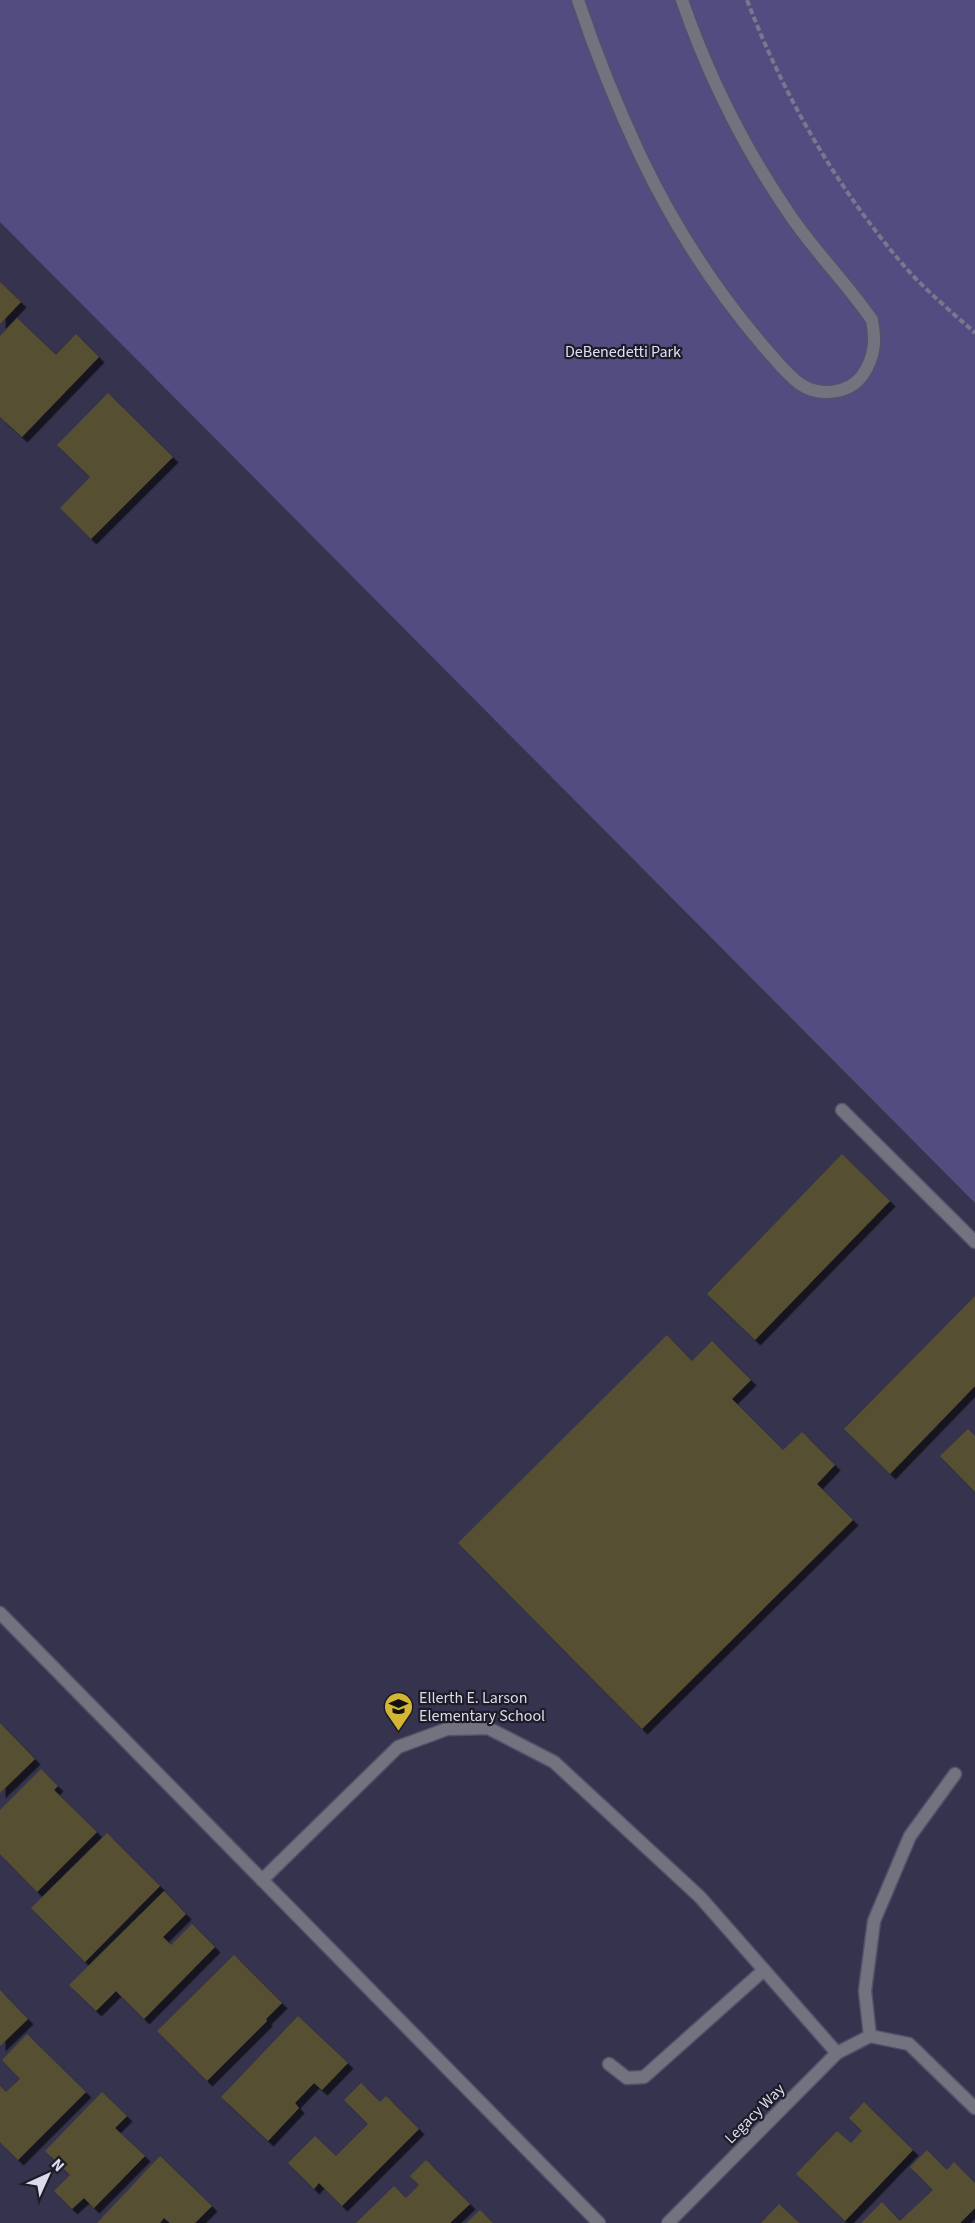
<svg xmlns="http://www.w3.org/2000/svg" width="975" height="2223" viewBox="0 0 975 2223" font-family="'Source Sans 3',sans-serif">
<defs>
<filter id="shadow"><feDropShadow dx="5.5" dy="5.5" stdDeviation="0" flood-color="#0009"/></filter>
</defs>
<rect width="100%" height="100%" fill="#35334d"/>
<!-- green -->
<path fill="#524c81" d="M0 0H975V1203L0 222Z"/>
<!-- building -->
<g fill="#564f31" filter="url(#shadow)">
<path d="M0 282 21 302 0 324Z"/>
<path d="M17 318 56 355 76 334 99 357 22 437 0 417V336Z"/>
<path d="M108 393 173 457 91 539 60 508 90 477 57 445Z"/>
<path d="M842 1154 890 1201 755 1340 707 1294Z"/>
<path d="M975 1296V1386L890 1474 844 1429Z"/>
<path d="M667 1335 692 1361 712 1341 751 1380 732 1399 783 1450 802 1432 835 1465 817 1484 853 1520 642 1729 458 1543Z"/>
<path d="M968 1429 975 1436V1492L940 1456Z"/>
<path d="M0 1723 35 1759 0 1793Z"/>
<path d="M41 1769 58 1786 54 1790 97 1832 37 1892 0 1854V1810Z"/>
<path d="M107 1833 160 1886 85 1962 31 1908Z"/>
<path d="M164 1891 186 1914 163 1937 171 1945 192 1924 215 1947 144 2019 116 1991 96 2011 69 1985Z"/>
<path d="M234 1955 282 2003 266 2019 267 2021 207 2081 157 2031Z"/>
<path d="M0 1990 28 2019 0 2046Z"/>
<path d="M298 2016 348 2063 322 2090 314 2083 295 2103 299 2108 268 2141 221 2097Z"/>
<path d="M27 2034 86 2092 18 2160 0 2142V2086L6 2092 20 2079 2 2060Z"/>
<path d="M361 2083 380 2102 386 2096 419 2129 342 2206 319 2183 314 2189 288 2163 315 2136 336 2156 368 2124 344 2100Z"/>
<path d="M102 2092 127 2116 115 2128 145 2156 94 2208 84 2198 72 2209 54 2191 70 2175 45 2151Z"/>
<path d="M864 2102 913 2150 845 2221 796 2174 837 2131 851 2143 862 2131 849 2118Z"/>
<path d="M927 2150 947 2170 954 2162 975 2183V2208L960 2223H861L882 2202 900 2221 933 2190 910 2167Z"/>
<path d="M160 2156 212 2206 195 2223H170L164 2218 160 2223H97Z"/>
<path d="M426 2160 470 2204 450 2223H356L394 2186 406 2198 419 2185 410 2176Z"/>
<path d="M779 2204 795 2219 800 2223H761Z"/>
<path d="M480 2210 493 2223H466Z"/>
</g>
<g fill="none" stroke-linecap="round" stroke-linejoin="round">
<defs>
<g id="service">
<path d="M578 0C596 54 617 106 641 157 673 224 716 291 765 348 776 360 786 374 800 384 819 397 848 394 862 376 875 357 876 341 872 320 846 282 813 250 788 212 743 146 708 75 682 0"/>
<path d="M842 1110 975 1242"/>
<path d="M262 1880 398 1747 447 1729 488 1728 554 1762 700 1897 837 2053"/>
<path d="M609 2064 627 2078 644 2077 764 1970"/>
</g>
<g id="minor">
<path d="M0 1613 599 2223"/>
<path d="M870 2036 865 1991 874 1921 910 1836 955 1774"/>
<path d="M870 2036 909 2044 975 2108"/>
<path d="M668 2223 837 2053 870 2036"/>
</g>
</defs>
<!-- service casing -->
<use href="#service" stroke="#53516a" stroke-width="15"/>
<!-- minor casing -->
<use href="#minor" stroke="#53516a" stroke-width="15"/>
<!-- path -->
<path stroke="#78778d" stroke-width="4" stroke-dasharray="6 3" stroke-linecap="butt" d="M747 0C784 97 837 188 905 267 926 291 952 312 975 333"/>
<!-- service -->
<use href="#service" stroke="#737380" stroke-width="12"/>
<!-- minor -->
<use href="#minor" stroke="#737380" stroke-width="12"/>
</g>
<!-- icons -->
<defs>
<symbol id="school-pin" viewBox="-11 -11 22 30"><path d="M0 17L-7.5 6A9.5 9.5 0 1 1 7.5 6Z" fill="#d4b635" stroke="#1d1c28"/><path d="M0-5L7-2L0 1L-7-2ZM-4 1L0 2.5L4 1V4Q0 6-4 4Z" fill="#111"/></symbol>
</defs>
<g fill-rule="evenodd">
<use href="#school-pin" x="382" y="1690" width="33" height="45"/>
</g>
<g text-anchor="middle" stroke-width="4.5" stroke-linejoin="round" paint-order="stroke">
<!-- park labels -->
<g font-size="16" fill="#e0dff5" stroke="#1d1c28">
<text x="623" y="357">DeBenedetti Park</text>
</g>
<!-- poi labels -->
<g font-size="16" fill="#dcdbec" stroke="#1d1c28" text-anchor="start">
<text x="419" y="1703">Ellerth E. Larson<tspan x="419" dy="18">Elementary School</tspan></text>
</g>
<!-- street labels -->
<g font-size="16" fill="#dcdbec" stroke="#1d1c28">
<text transform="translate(754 2113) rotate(-45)" y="6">Legacy Way</text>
</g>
</g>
<!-- north arrow -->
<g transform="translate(48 2175) rotate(45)" stroke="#1d1c28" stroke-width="4.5" paint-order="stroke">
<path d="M0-4.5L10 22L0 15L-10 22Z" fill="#dcdbec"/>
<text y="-9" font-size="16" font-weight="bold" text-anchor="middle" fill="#dcdbec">N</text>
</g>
</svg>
